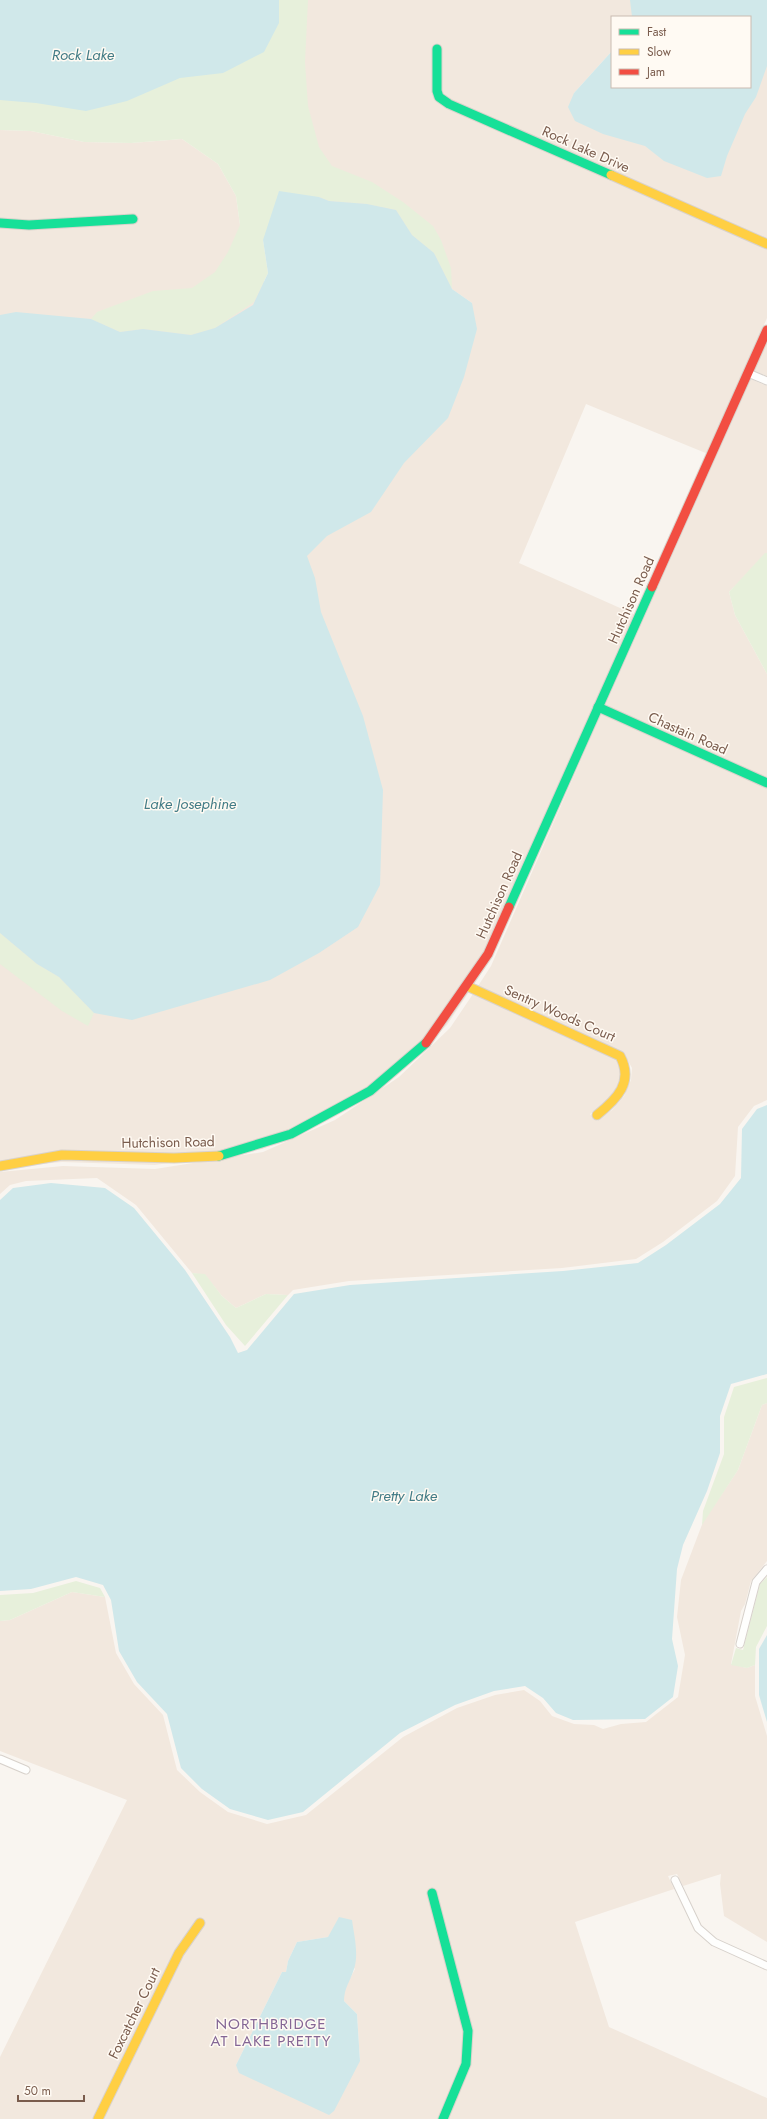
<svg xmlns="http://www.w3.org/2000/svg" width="767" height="2119" viewBox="0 0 767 2119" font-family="Jost,sans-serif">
<rect width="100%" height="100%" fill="#f9f5f0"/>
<!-- residential -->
<g fill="#f2e8de" fill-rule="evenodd">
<path d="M286 0H767V318L708 454 586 404 519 563 638 616 487 965 447 1025 396 1074 333 1116 262 1149 155 1165 62 1162 0 1168V130L31 131 84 142 131 143 182 139 218 164 236 196 240 225 263 240 270 554 472 303 319 197ZM612 17H750V87H612L574 93 612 51Z"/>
<path d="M767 343V376L754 371Z"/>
<path d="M751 379 767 386V553L729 592 735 615 767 674V778L605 706Z"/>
<path d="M601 714 767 788V1100L754 1106 738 1127 735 1176 717 1201 663 1242 636 1259 562 1268 349 1281 293 1290 288 1295 266 1294 236 1308 222 1296 205 1275 192 1273 136 1205 97 1178 26 1181 10 1185 0 1194V1172L63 1166 155 1169 263 1152 335 1120 399 1077 450 1028 473 994 617 1059 621 1064 622 1076 615 1090 604 1104 590 1114 597 1121 612 1110 624 1096 631 1080 632 1068 623 1052 478 986 491 966Z"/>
<path d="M767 1403V1561L751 1581 745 1604 741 1611 731 1664 747 1668 755 1665V1696L767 1736V1942L724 1916 720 1884 721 1874 683 1886 677 1874 668 1876 674 1889 575 1922 609 2027 767 2098V2119H0V2057L127 1800 0 1751V1621L10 1620 72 1592 105 1597 116 1653 134 1684 163 1715 177 1770 200 1792 228 1812 267 1824 306 1815 403 1737 457 1708 495 1695 524 1690 540 1701 552 1716 574 1724 594 1725 603 1729 621 1724 646 1722 678 1697 685 1655 677 1617 681 1580 703 1522 738 1470 762 1405ZM328 1937 355 1969 344 1990V2001L357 2014 360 2061 236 2065 282 1972H286L288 1961 297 1942Z"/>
</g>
<!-- green -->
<g fill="#e7f0db">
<path d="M0 0H308L305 62 308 106 319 147 332 166 372 182 403 202 433 226 441 240 451 268 452 289 434 253 412 235 396 210 367 204 329 201 319 197 263 240 268 273 254 302 215 328 191 335 143 329 120 332 91 319 97 312 153 291 192 288 215 272 228 252 240 225 236 196 218 164 182 139 131 143 84 142 31 131 0 130Z"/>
<path d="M765 553H767V674L735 615 729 592Z"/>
<path d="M0 933 37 964 59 977 94 1013 88 1026 62 1011 0 964Z"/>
<path d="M192 1273 205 1274 222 1296 236 1308 266 1294 288 1295 245 1346 226 1325Z"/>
<path d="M767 1378V1403L762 1405 738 1470 702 1525 703 1511 724 1454V1417L734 1387Z"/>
<path d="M767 1577V1626L756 1647 755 1665 747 1668 731 1665 736 1648 743 1650 760 1584Z"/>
<path d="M76 1581 100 1588 105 1597 72 1592 10 1620 0 1621V1595L33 1593Z"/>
</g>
<!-- water -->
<g fill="#d0e8ea">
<path d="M0 0H279V23L264 52 223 73 180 78 127 101 86 111 36 103 0 100Z"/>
<path d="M630 0H767V66L756 97 745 114 727 156 721 176 707 178 664 161 645 146 603 134 575 121 568 107 574 93 612 51V87H750V17H632Z"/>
<path d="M279 191 319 197 329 201 367 204 396 210 412 235 434 253 452 289 472 303 477 329 464 377 448 418 404 463 371 512 327 536 307 556 315 578 321 612 363 716 383 790 380 885 358 927 319 953 270 980 132 1020 94 1013 59 977 37 964 0 933V315L16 312 91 319 120 332 143 329 191 335 215 328 253 305 268 273 263 240Z"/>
<path d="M767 1105V1374L731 1384 720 1416V1453L707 1491 683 1545 677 1569 672 1639 678 1666 673 1697 645 1719 573 1720 556 1713 543 1698 525 1686 494 1691 455 1705 400 1733 303 1812 268 1820 230 1809 202 1789 181 1768 167 1714 137 1682 119 1651 111 1600 103 1585 76 1577 31 1589 0 1591V1200L13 1188 51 1183 105 1188 134 1208 185 1270 230 1337 238 1353 247 1350 294 1294 350 1285 563 1271 638 1263 666 1245 720 1204 741 1178 742 1129 757 1109Z"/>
<path d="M767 1635V1722L759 1695V1649Z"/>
<path d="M339 1917 352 1920C354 1935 359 1954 354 1969 350 1982 344 1988 344 2001L357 2014 360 2061 334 2111 329 2115 239 2073 236 2065 282 1972H286L288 1961 297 1942 328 1937Z"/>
</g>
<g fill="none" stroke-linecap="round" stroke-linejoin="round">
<defs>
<g id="street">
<path d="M748 373 767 381"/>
<path d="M740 1644 756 1582 767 1569"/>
<path d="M0 1759 26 1770"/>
<path d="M675 1880 698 1928 714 1942 767 1966"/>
</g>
<g id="fast">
<path d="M437 49V91L439 97 449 104 611 175"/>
<path d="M0 223 29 225 133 219"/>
<path d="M598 707 767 783"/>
<path d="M509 907 652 587"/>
<path d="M219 1156 291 1134 370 1091 426 1043"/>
<path d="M432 1893 468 2031 466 2064 443 2119"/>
</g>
<g id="slow">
<path d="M611 175 767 244"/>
<path d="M467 986 620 1056C634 1082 617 1099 597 1115"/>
<path d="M0 1166 62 1155 174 1158 219 1156"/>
<path d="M98 2119 179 1953 200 1923"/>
</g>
<g id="jam">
<path d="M652 587 767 330"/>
<path d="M426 1043 488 954 509 907"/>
</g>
</defs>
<!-- street casing -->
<use href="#street" stroke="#d7d1cb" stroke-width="9"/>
<!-- fast casing -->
<use href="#fast" stroke="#d9d2cb" stroke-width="11"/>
<!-- slow casing -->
<use href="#slow" stroke="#d9d2cb" stroke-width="11"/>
<!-- jam casing -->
<use href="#jam" stroke="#d9d2cb" stroke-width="11"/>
<!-- street -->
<use href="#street" stroke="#fefefd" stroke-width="7"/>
<!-- fast -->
<use href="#fast" stroke="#16e098" stroke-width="9"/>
<!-- slow -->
<use href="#slow" stroke="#ffcf43" stroke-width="9"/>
<!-- jam -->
<use href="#jam" stroke="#f24e42" stroke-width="9"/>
</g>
<g text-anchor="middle" stroke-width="3" stroke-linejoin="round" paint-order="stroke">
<!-- street labels -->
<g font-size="14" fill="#7a5c4d" stroke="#fffaf3">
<text transform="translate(586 149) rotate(24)" y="5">Rock Lake Drive</text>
<text transform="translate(631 600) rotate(-66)" y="5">Hutchison Road</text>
<text transform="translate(688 733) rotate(24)" y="5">Chastain Road</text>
<text transform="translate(499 895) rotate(-66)" y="5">Hutchison Road</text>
<text transform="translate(560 1013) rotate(24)" y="5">Sentry Woods Court</text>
<text transform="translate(168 1142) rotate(-1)" y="5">Hutchison Road</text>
<text transform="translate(134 2013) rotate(-64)" y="5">Foxcatcher Court</text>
</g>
<!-- water labels -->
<g font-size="15" font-style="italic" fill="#437c86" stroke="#fffaf3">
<text x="83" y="60">Rock Lake</text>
<text x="190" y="809">Lake Josephine</text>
<text x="404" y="1501">Pretty Lake</text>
</g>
<!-- neighbourhood labels -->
<g font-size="15" letter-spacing="1" fill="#846695" stroke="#fffaf3">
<text x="271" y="2029">NORTHBRIDGE<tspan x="271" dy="17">AT LAKE PRETTY</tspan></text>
</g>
</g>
<!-- legend -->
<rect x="611" y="16" width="140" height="72" fill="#fffaf3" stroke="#cabbb1"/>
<rect x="619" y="29" width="20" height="6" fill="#16e098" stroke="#cabbb1"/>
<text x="647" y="36" font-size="12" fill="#7a5c4d">Fast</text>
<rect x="619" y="49" width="20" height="6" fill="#ffcf43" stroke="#cabbb1"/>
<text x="647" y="56" font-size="12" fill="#7a5c4d">Slow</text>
<rect x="619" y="69" width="20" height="6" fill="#f24e42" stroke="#cabbb1"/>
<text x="647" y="76" font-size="12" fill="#7a5c4d">Jam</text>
<!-- scale -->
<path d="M18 2095v6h66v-6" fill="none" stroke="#7a5c4d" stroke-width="2"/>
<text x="24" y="2095" font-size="12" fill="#7a5c4d" stroke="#fffaf3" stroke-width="3" paint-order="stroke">50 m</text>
</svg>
